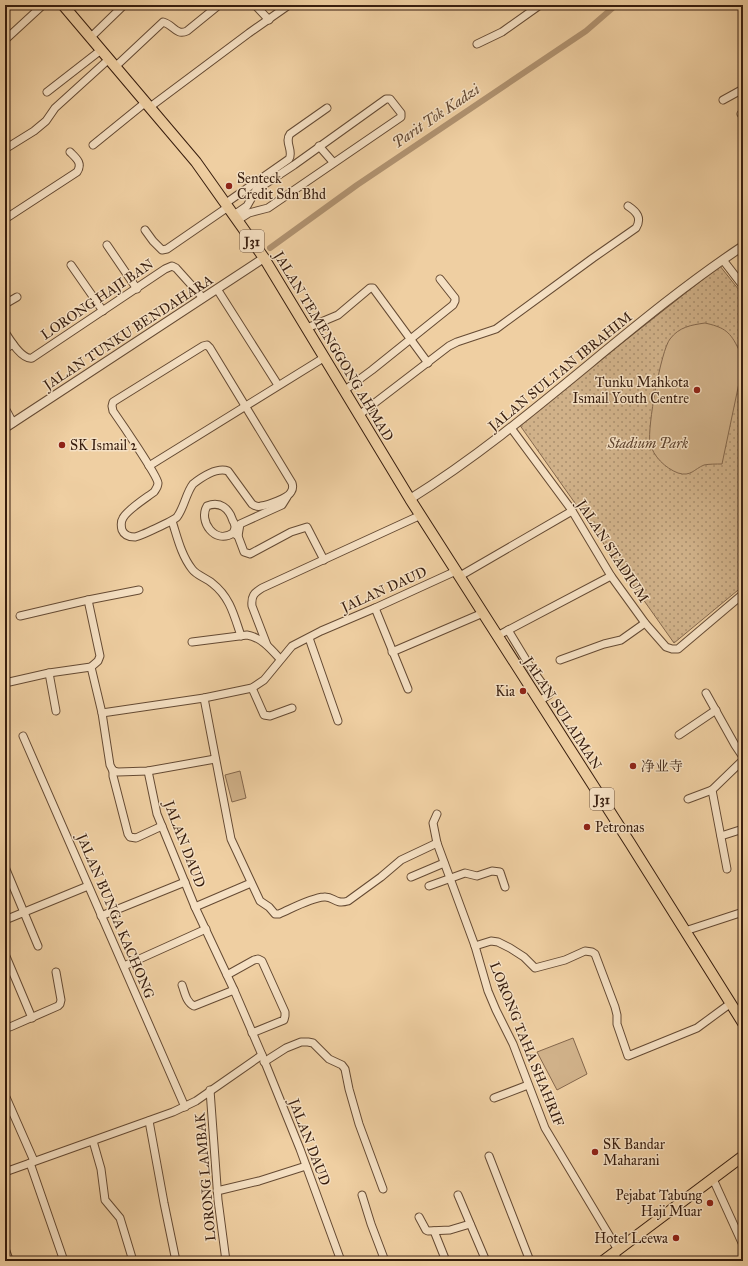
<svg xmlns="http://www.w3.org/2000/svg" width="748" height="1266" viewBox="0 0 748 1266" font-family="'IM FELL Great Primer','Noto Serif SC',serif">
<defs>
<pattern id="grass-dots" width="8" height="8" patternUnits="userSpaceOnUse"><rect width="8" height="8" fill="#d0b189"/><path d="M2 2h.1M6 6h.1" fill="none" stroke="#aa8f6e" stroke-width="1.8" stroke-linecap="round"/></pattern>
</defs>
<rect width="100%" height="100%" fill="#efcfa2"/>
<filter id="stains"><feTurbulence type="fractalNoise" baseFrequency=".005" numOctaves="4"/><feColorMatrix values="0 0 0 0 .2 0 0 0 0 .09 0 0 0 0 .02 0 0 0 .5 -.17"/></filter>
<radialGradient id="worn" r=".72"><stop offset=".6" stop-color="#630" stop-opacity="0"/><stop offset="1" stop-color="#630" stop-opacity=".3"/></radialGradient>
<!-- grass -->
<path fill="url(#grass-dots)" stroke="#84674c" d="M720 266 743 295V586L674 643 519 424Z"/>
<!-- garden -->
<g fill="#d0b189" stroke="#84674c">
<path d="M705 323C722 327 729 330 737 346 741 354 743 355 743 364L722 464C716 464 709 464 704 465 694 469 691 477 678 473 665 468 653 456 650 443 647 428 661 350 670 339 679 327 691 325 705 323Z"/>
<path d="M240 771 246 798 232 802 225 775Z"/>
<path d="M573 1038 587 1074 557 1090 537 1052Z"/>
</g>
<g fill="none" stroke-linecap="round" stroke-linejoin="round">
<!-- canal -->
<path stroke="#b09270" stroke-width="6" d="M270 248 357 185 586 31 616 5"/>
<defs>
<g id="minor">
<path d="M255 5 269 20"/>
<path d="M90 38 124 5"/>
<path d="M5 40 43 5"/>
<path d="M477 44 502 32 540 5"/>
<path d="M115 67 163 22C174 25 176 36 187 31L219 5"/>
<path d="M47 92 101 50"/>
<path d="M723 100 743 89"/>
<path d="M150 107 249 33 289 5"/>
<path d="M741 114 743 113"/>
<path d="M93 145 146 102"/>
<path d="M319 146 333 162"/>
<path d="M5 149 34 131 46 121 55 108 109 59"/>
<path d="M226 203 289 159C294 151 284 142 290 134L327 108"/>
<path d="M234 215 247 206 256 190 294 165 386 99H390L401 113V117L268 208 249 213 238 220"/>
<path d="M5 219 77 172C83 163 76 158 70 152"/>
<path d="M145 230 153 241 162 250 167 249 228 207"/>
<path d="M107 245 137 289"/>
<path d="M723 260 743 286"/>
<path d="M71 265 103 311"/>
<path d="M217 289 278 385"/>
<path d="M5 304 17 297"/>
<path d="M307 328 338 315 370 288H373L428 363"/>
<path d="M5 332C10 340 22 360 32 358L165 269 172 266 176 268 203 298"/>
<path d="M207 345 210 348 292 483C293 486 293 489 291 492 288 498 268 505 261 506 258 507 255 506 252 504L228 471C217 467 202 477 193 484 186 493 184 508 177 517 173 521 140 536 135 537 129 537 124 535 122 530 121 526 121 521 123 518 127 510 146 498 154 492 156 489 158 487 158 483 157 475 120 421 113 411L112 406 113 402 203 346Z"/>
<path d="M5 349 13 344"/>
<path d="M345 390 372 370 453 305 455 301V298L440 279"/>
<path d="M5 408 13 423"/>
<path d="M359 415 449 346 457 342 496 329 593 258 636 228C642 218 637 212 628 206"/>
<path d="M511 428 571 509 611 576 645 623 666 647 672 649H678L743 594"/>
<path d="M149 466 325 357"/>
<path d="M287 497 282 505 240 524 238 536 244 552 250 554 291 532 307 527 324 560"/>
<path d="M172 521C177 536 181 555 192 569 196 575 206 578 212 583 230 597 234 615 241 636"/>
<path d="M233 533C234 531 235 529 235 527 235 526 234 522 233 521 229 508 220 501 207 506 198 521 215 545 233 533L238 536"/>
<path d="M460 576 572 511"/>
<path d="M375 608 408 689"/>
<path d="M20 616 88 600 139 590"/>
<path d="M508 630 531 668 549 693V695L539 701"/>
<path d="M497 636 611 576"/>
<path d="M309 638 338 721"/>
<path d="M192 642 247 635C261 637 271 649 280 659"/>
<path d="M267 645 252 606C251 596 254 593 262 588L421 515"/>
<path d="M392 652 483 613"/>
<path d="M560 660 604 644 621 640 645 623"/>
<path d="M91 667 102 713"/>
<path d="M49 673 56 711"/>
<path d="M5 683 49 673 91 667 98 661 100 656 88 600"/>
<path d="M252 688 264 715 270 716 292 708"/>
<path d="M706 693 735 745 743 757"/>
<path d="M204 698 231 839 260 901 269 907 275 914H279C291 909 310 898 324 897 334 896 334 905 348 901L381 877 401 860 437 843"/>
<path d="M679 735 716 710"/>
<path d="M23 736 185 1107"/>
<path d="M215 759 148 771 118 772 113 771 110 765 102 713 204 698 252 688 264 680 292 646 321 631 375 608 456 571"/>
<path d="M113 770V776L128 834 130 837 136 838 162 826"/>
<path d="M148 771 157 814 195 907 234 990 262 1055 300 1149 341 1261"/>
<path d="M712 790 727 869"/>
<path d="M688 799 712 790 743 760"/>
<path d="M437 814 433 823 437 843 475 946 488 991 496 1010 513 1044 545 1128 618 1250"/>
<path d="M721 836 743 829"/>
<path d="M5 867 38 946"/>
<path d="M411 877 444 863"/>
<path d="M429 886 465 873 477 876 492 871 500 872 505 887"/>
<path d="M195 907 251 883"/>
<path d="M101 916 185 882"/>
<path d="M5 920 88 886"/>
<path d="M685 931 743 912"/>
<path d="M475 946 491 941 498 942 510 948 524 957 535 968 565 960 585 951 592 952 595 954 615 1007 617 1015V1024L628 1056 697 1028 731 1003"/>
<path d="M5 954 32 1018"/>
<path d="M124 966 206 929"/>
<path d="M227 975 254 960 258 959 262 961 285 1012V1016L284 1020 252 1033"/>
<path d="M182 985C185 993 186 1002 194 1006L234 990"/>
<path d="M5 1027H10L58 1006 60 1004 61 1000 56 972"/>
<path d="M264 1062 286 1048 301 1042H308L313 1043 329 1059 342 1065 345 1069 349 1089 359 1124 383 1189"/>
<path d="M210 1090 218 1200 226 1261"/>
<path d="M5 1095 34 1161"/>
<path d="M494 1098 528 1085"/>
<path d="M149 1121 164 1203 176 1261"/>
<path d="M93 1141 101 1169 105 1200 120 1218 133 1261"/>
<path d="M489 1156 530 1261"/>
<path d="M30 1163 64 1261"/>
<path d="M5 1172 173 1112 196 1101 262 1055"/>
<path d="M713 1179 743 1245"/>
<path d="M217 1191 259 1181 306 1166"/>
<path d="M362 1195 371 1224 385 1261"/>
<path d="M458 1195 486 1261"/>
<path d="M419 1217 426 1230 428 1231 450 1230 470 1224"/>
<path d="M434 1231 446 1261"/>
<path d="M614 1252 618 1261"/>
</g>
<g id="tertiary">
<path d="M5 428 264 258"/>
<path d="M410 499C529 425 627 323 743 246"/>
<path d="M5 1250 9 1261"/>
</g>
<g id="primary">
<path d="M63 5 196 162 264 258 410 499 630 843 743 1023"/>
<path d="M603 1261 743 1156"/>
</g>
</defs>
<!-- minor casing -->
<use href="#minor" stroke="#654a33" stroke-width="9"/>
<!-- tertiary casing -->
<use href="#tertiary" stroke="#654a33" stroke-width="10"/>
<!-- primary casing -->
<use href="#primary" stroke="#371d0e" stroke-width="12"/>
<!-- minor -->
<use href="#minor" stroke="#f5e0c3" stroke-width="7"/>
<!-- tertiary -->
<use href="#tertiary" stroke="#f5e0c3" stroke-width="8"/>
<!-- primary -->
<use href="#primary" stroke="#efcfa2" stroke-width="10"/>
</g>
<!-- markers -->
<g fill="#8f2418" stroke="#f5e0c3" stroke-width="1.5">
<circle cx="229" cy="186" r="4"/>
<circle cx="697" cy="390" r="4"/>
<circle cx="62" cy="445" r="4"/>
<circle cx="523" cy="691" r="4"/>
<circle cx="633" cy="766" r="4"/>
<circle cx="587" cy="827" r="4"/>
<circle cx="595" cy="1152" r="4"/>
<circle cx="710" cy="1203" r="4"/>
<circle cx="676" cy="1238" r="4"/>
</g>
<g text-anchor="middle" stroke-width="3" stroke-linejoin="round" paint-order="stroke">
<!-- shield labels -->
<g fill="#f5e0c3" stroke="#705844" stroke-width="1">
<rect x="240" y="230" width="24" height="22" rx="3"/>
<rect x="590" y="788" width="24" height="22" rx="3"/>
</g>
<g font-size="13" font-weight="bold" fill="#371d0e">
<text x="252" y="246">J31</text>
<text x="602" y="804">J31</text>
</g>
<!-- poi labels -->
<g font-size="14" fill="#371d0e" stroke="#f5e0c3" text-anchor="start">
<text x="237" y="183">Senteck<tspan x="237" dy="16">Credit Sdn Bhd</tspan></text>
<text x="689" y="387" text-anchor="end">Tunku Mahkota<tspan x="689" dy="16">Ismail Youth Centre</tspan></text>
<text x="70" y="450">SK Ismail 2</text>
<text x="515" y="696" text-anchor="end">Kia</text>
<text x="641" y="771">净业寺</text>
<text x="595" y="832">Petronas</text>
<text x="603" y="1149">SK Bandar<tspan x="603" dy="16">Maharani</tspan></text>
<text x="702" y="1200" text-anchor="end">Pejabat Tabung<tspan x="702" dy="16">Haji Muar</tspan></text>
<text x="668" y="1243" text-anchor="end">Hotel Leewa</text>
</g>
<!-- street labels -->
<g font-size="14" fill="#371d0e" stroke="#f5e0c3">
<text transform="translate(97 299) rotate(-34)" y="5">LORONG HAJI BAN</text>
<text transform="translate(128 332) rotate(-33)" y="5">JALAN TUNKU BENDAHARA</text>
<text transform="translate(334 346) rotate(59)" y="5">JALAN TEMENGGONG AHMAD</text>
<text transform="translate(560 371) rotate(-39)" y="5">JALAN SULTAN IBRAHIM</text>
<text transform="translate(613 551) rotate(57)" y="5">JALAN STADIUM</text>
<text transform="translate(384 589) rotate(-24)" y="5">JALAN DAUD</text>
<text transform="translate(563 713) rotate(57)" y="5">JALAN SULAIMAN</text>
<text transform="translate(185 844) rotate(69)" y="5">JALAN DAUD</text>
<text transform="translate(116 916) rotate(67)" y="5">JALAN BUNGA KACHONG</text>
<text transform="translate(527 1044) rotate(68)" y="5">LORONG TAHA SHAHRIF</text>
<text transform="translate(310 1142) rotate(69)" y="5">JALAN DAUD</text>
<text transform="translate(205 1177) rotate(-95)" y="5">LORONG LAMBAK</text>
</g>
<!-- park labels -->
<g font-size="14" font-style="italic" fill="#5d422d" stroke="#f5e0c3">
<text x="648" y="448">Stadium Park</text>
</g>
<!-- water labels -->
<g font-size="15" font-style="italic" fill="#614630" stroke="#f5e0c3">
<text transform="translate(436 116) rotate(-34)" y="5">Parit Tok Kadzi</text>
</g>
</g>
<!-- margin -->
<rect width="748" height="1266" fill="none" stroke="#efcfa2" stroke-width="20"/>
<rect x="6" y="6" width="736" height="1254" fill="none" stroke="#371d0e" stroke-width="2"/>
<rect x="10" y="10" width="728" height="1246" fill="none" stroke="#371d0e"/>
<rect width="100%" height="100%" filter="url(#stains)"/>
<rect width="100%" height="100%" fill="url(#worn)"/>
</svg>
